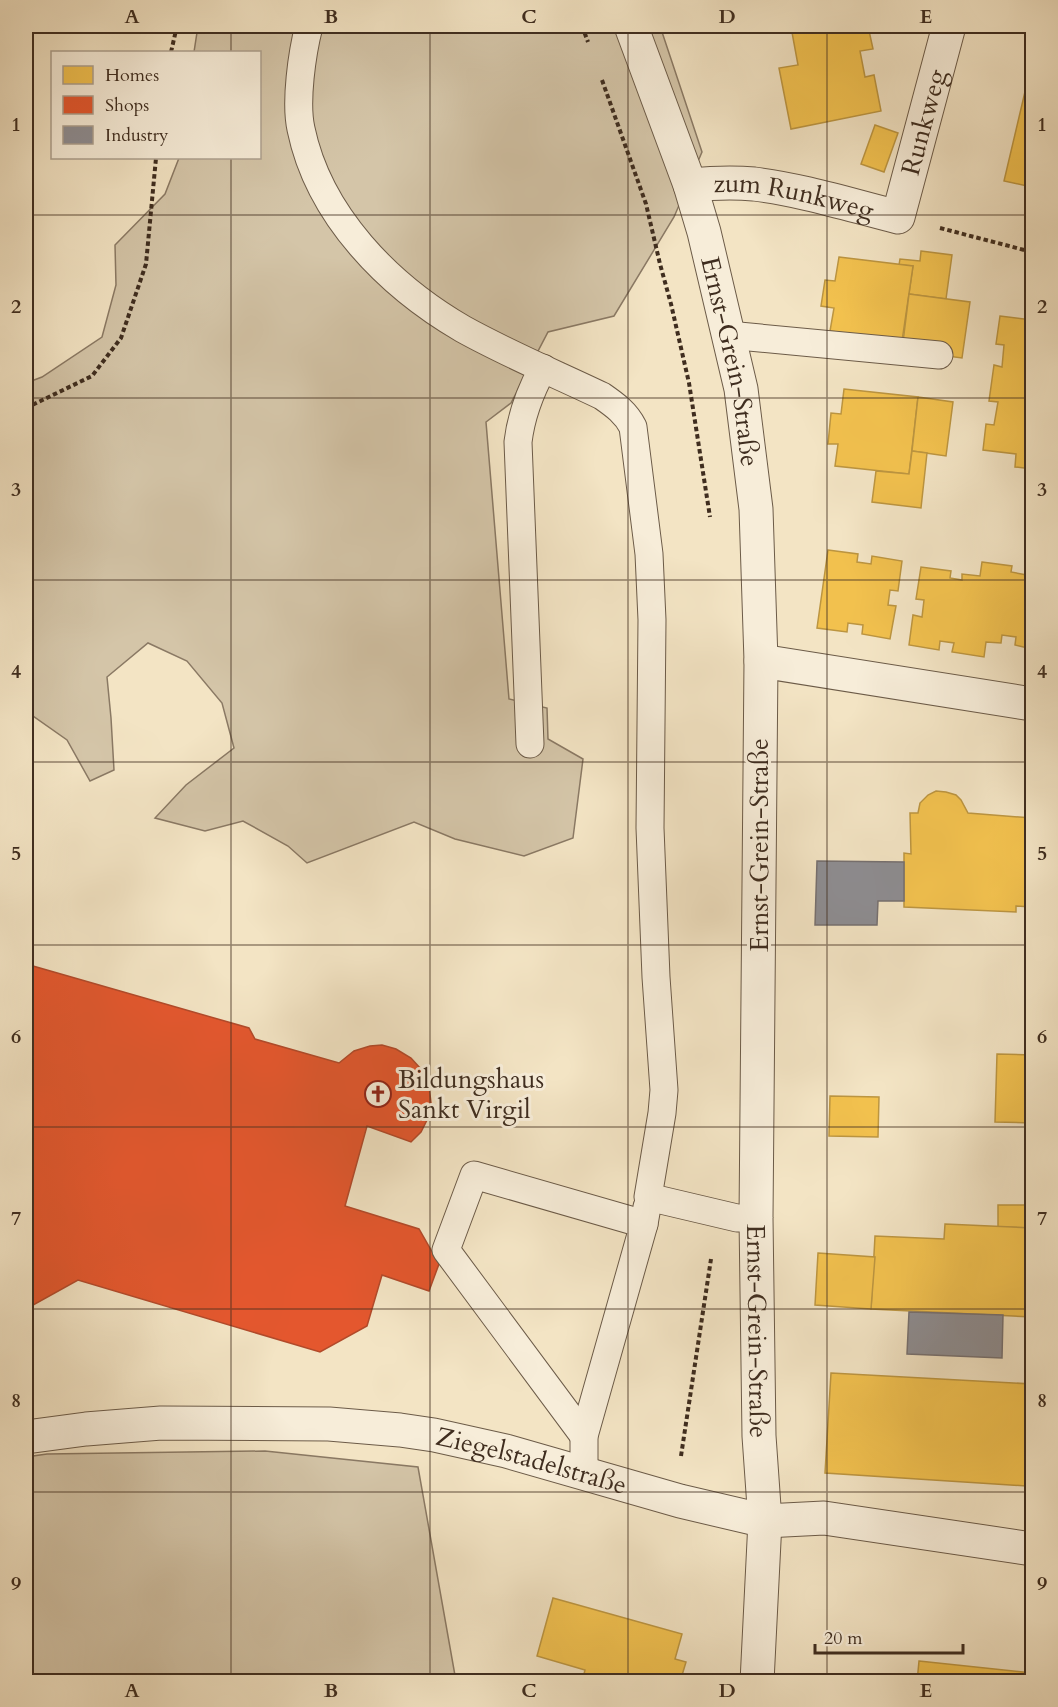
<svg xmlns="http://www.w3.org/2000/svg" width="1058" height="1707" viewBox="0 0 1058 1707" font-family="Cardo,serif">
<rect width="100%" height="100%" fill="#f3e4c4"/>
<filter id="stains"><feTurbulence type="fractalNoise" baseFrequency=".00333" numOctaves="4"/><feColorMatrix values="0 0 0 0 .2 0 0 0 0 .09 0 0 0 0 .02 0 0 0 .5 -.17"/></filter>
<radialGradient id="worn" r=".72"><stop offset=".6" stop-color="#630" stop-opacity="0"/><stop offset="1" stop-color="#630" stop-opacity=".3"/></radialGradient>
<!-- green -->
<g fill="#d4c5a8" stroke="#8a7964" stroke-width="1.5">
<path d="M198 26H660L702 152 674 217 614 316 548 332 511 403 486 422 509 699 547 708 548 739 583 759 573 838 524 856 455 839 414 822 307 863 288 846 243 821 205 831 155 818 186 785 234 748 222 703 187 661 148 643 107 677 111 718 114 770 90 781 67 740 26 711V383L42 377 102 337 116 285 115 245 165 194 179 158H260V52H194Z"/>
<path d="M265 1451 418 1467 456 1681H26V1457L47 1454Z"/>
</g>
<!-- homes -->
<g fill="#f2c14e" stroke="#bc9540" stroke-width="1.5">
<path d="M800 26H868L873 49 860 51 865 77 874 75 881 111 791 129 779 68 798 65 791 27Z"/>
<path d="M1028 79 1032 80V187L1004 181Z"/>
<path d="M875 125 898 133 884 172 861 164Z"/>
<path d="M921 251 952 255 946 299 909 294 913 266 899 265 900 259 920 261Z"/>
<path d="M839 257 913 266 902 341 830 331 834 308 821 306 825 280 835 281Z"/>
<path d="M909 294 970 302 962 358 902 350Z"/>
<path d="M1000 316 1032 320V316V469L1015 467 1016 454 983 450 986 424 994 425 998 402 989 401 994 365 1002 367 1004 345 996 344Z"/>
<path d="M844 389 918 397 909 474 835 466 838 444H828L831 413 841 414Z"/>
<path d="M918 397 953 402 946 456 912 451Z"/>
<path d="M912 451 927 453 921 508 872 502 876 471 909 474Z"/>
<path d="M828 550 858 554 857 562 871 564 872 556 902 561 898 591 890 590 888 605 896 606 890 639 862 634 863 625 848 623 847 632 817 628Z"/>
<path d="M982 562 1012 566 1011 572 1027 575V569L1032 570V649L1015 645 1016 637 1002 635 1001 643 986 642 984 657 952 652 954 643 940 641 939 650 909 645 913 615 922 617 924 600 916 599 921 567 951 571 950 578 962 580V574L980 576Z"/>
<path d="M936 791 946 792 956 795 961 800 968 813 1032 818V907L1016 906V912L904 907V853L911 854 910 813H918L920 803 928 795Z"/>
<path d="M997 1054 1032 1055V1123L995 1122Z"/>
<path d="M830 1096 879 1097 878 1137 829 1136Z"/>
<path d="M998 1205H1032V1228L998 1227Z"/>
<path d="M945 1224 1032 1228V1317L871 1309 875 1236 944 1239Z"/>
<path d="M818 1253 875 1257 871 1309 815 1305Z"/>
<path d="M831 1373 1032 1384V1470H1027L1026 1486 825 1473Z"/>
<path d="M553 1598 682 1634 675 1659 686 1662 680 1682H582L585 1670 537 1656Z"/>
<path d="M919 1661 1032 1673 1031 1682H917Z"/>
</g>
<!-- shops -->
<path fill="#e4572e" stroke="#b24a2a" stroke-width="1.5" d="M26 964 249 1028 255 1039 339 1063 354 1051 370 1046 382 1045 396 1049 411 1058 420 1068 429 1086 431 1103 427 1120 421 1132 411 1142 367 1126 345 1206 419 1229 439 1264 429 1291 382 1275 367 1326 320 1352 78 1280 26 1309Z"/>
<!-- industry -->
<g fill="#8d8d92" stroke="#767070" stroke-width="1.5">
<path d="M817 861 904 862V901H878L877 925H815Z"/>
<path d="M909 1312 1003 1315 1002 1358 907 1354Z"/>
</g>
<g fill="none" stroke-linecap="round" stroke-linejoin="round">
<defs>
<g id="lane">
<path d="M309 26C302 53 295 102 301 129 319 216 389 286 463 329 508 354 556 374 602 396 615 405 626 413 633 427L649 554 652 620 650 828 656 977 664 1090 662 1113 648 1197 737 1218H756"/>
<path d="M728 335 939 355"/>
<path d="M530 744 518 442C521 416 530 392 543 368"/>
<path d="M584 1436 446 1250 474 1175 644 1224"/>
<path d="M584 1474V1436L644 1224 647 1207"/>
</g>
<g id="street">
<path id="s1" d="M631 26 690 185 704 232 741 389 756 509 761 661 756 1218 759 1436 765 1521 757 1682"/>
<path id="s2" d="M690 185C711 183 733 182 754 184 803 190 850 205 898 217L949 26"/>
<path d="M761 661 1032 704"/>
<path id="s3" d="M26 1437 86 1429 161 1423 329 1424 400 1430 434 1435 506 1451 680 1501 765 1521 824 1518 1032 1549"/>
</g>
</defs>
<!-- lane casing -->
<use href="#lane" stroke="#6c5b48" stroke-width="29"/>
<!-- street casing -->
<use href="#street" stroke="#6c5b48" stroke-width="35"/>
<!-- path -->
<g stroke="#3f2d1f" stroke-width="4" stroke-dasharray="4.5 3" stroke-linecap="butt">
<path d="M582 26 588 42"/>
<path d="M171 52 177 26"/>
<path d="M602 80 646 204 660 264 671 304 689 383 710 517"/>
<path d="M940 228 1032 252"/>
<path d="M26 408 92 376 121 338 146 264 156 158"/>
<path d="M681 1456 711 1259"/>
</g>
<!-- lane -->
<use href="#lane" stroke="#f7edd9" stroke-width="27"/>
<!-- street -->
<use href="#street" stroke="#f7edd9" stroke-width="33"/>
</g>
<!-- grid -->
<path fill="none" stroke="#3f2d1f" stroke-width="1.5" stroke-opacity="0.55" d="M231 26V52M430 26V1682M628 26V1682M827 26V1682M231 158V1682M26 215H1032M26 398H1032M26 580H1032M26 762H1032M26 945H1032M26 1127H1032M26 1309H1032M26 1492H1032"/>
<!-- icons -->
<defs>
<symbol id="church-ring" viewBox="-11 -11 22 22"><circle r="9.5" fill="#f7edd9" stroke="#8f2418" stroke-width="1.5"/><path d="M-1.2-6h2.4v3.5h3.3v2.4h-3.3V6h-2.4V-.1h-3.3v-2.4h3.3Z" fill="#8f2418"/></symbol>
</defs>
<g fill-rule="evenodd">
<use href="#church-ring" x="363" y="1079" width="30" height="30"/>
</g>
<g text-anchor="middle" stroke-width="6" stroke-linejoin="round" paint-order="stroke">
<!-- street labels -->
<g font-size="26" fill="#3f2d1f" stroke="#f7edd9">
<text dy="9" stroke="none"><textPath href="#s2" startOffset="310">Runkweg</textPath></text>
<text dy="9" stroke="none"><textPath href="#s2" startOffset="105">zum Runkweg</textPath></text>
<text dy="9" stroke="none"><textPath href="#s1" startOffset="351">Ernst-Grein-Straße</textPath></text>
<text transform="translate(759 845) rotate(-90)" y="9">Ernst-Grein-Straße</text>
<text dy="9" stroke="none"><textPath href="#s1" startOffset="1323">Ernst-Grein-Straße</textPath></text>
<text dy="9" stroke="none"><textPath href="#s3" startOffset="510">Ziegelstadelstraße</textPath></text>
</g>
<!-- poi labels -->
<g font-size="26" fill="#3f2d1f" stroke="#f7edd9" text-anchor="start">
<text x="398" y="1088">Bildungshaus<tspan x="398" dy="30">Sankt Virgil</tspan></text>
</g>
</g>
<!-- margin -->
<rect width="1058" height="1707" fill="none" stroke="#f3e4c4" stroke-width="66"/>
<!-- legend -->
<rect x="51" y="51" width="210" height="108" fill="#f7edd9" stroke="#ada08f" stroke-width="1.5"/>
<rect x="63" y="66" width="30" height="18" fill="#f2c14e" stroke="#ada08f" stroke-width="1.5"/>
<text x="105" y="81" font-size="18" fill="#3f2d1f">Homes</text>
<rect x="63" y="96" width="30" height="18" fill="#e4572e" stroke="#ada08f" stroke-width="1.5"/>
<text x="105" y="111" font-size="18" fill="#3f2d1f">Shops</text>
<rect x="63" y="126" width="30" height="18" fill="#8d8d92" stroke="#ada08f" stroke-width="1.5"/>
<text x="105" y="141" font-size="18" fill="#3f2d1f">Industry</text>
<!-- scale -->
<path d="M815 1644v9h148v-9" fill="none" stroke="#3f2d1f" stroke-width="3"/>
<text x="824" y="1644" font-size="18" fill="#3f2d1f" stroke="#f7edd9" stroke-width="4.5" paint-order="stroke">20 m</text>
<rect x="33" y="33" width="992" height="1641" fill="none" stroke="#3f2d1f" stroke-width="2"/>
<g font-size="20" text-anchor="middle" font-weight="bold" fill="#3f2d1f">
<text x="132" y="23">A</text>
<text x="331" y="23">B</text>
<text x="529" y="23">C</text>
<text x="727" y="23">D</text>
<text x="926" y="23">E</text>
<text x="16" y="131">1</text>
<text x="1042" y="131">1</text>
<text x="16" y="313">2</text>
<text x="1042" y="313">2</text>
<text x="16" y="496">3</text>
<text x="1042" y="496">3</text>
<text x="16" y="678">4</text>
<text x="1042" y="678">4</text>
<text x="16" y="860">5</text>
<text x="1042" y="860">5</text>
<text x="16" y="1043">6</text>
<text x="1042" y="1043">6</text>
<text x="16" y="1225">7</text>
<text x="1042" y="1225">7</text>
<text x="16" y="1407">8</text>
<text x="1042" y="1407">8</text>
<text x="16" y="1590">9</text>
<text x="1042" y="1590">9</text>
<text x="132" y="1697">A</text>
<text x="331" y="1697">B</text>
<text x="529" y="1697">C</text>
<text x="727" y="1697">D</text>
<text x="926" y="1697">E</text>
</g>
<rect width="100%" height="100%" filter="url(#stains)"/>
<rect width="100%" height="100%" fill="url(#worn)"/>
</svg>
